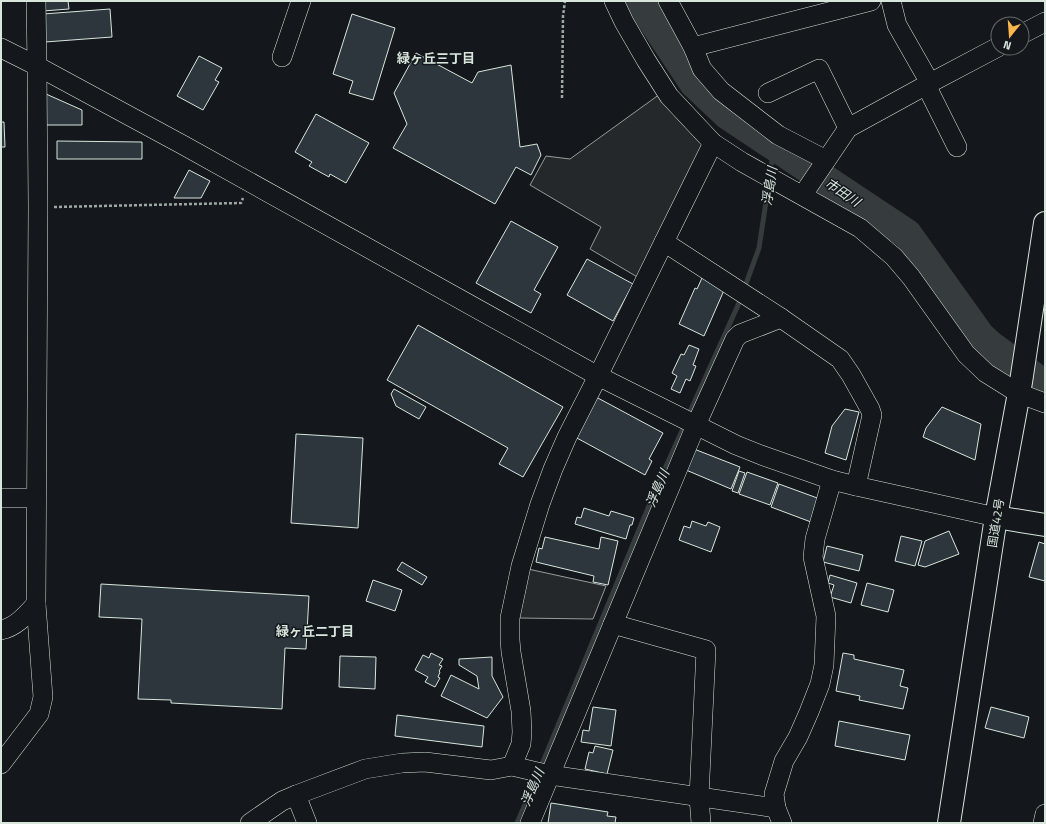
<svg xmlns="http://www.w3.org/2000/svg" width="1046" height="824" viewBox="0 0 1046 824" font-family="'Titillium Web','Noto Sans JP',sans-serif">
<rect width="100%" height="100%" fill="#14181c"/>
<!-- parking -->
<g fill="#24282b" stroke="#939e99">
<path d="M660 94 706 143 639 278 590 249 601 227 530 185 546 156 570 159Z"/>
<path d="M528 569 606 586 593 619 519 618Z"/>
</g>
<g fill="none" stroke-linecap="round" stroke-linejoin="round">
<!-- stream -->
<g stroke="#363b3e" stroke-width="5">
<path d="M770 174 774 147"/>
<path d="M688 416 739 303 759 248 769 182"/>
<path d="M540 769 658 484 685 424"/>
<path d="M517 823 537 776"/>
</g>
<!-- river -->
<path stroke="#363b3e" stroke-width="30" d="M641 1 645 9 694 83 728 115 907 234 980 336 991 346 1045 385"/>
</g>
<!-- building -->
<g fill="#2c363c" stroke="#d8e6dc">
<path d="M42 1H68L69 9 43 11Z"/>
<path d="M110 9 112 37 45 42 43 14Z"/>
<path d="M352 14 395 28 373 100 349 93 353 81 333 74Z"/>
<path d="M416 53 472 83 478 72 511 65 520 147 537 144 541 155 531 175 516 167 495 204 393 148 407 124 394 93Z"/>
<path d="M199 56 222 68 215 80 219 82 203 110 177 96Z"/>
<path d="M46 94 82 110V125H46Z"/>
<path d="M316 114 369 143 346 183 330 174 329 177 309 166 312 162 295 152Z"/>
<path d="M1 122H4L5 147H1Z"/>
<path d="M57 141 142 142V159H57Z"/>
<path d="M189 170 210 181 201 198H174Z"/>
<path d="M511 221 558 247 534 290 541 294 531 313 476 283Z"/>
<path d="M587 259 633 284 613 321 567 295Z"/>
<path d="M702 278 725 288 704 336 679 324 695 288 697 289Z"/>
<path d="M418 325 563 407 523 477 499 464 508 448 387 380Z"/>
<path d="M689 345 699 349 693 365 696 366 690 381 686 379 680 393 671 389 677 376 672 373 681 354 684 355Z"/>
<path d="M394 389 426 407 419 419 396 406 391 394Z"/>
<path d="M596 397 663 433 649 459 652 461 645 475 575 437Z"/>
<path d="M942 407 981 424 975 460 923 437 926 428Z"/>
<path d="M845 409 859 412 846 460 825 453 832 426Z"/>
<path d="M296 434 363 438 358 528 291 523Z"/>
<path d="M694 449 740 467 731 489 686 470Z"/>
<path d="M739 471 745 473 738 493 732 491Z"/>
<path d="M747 472 778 483 770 505 739 494Z"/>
<path d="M779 484 820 499 811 522 771 507Z"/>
<path d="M584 508 609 516 611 511 634 518 632 525H630L626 539 575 524 577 517 581 518Z"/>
<path d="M692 521 706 526 708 522 720 527 711 552 679 540 684 526 690 528Z"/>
<path d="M949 531 959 554 925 567 918 565 925 541Z"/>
<path d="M901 536 922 541 915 566 895 561Z"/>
<path d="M545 537 599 549 601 537 618 541 608 585 593 582 594 576 536 562 539 548 542 549Z"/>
<path d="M1039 542 1045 544V581L1029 577Z"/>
<path d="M827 546 863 555 859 571 823 562Z"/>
<path d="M402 562 427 577 422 585 397 570Z"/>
<path d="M830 575 857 583 851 603 830 597 834 585 828 583Z"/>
<path d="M373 580 402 590 395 611 366 601Z"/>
<path d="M867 583 894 590 888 612 861 605Z"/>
<path d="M101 584 309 596 306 649 285 648 282 709 171 703V700L138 699 142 619 99 617Z"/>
<path d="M431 653 443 659 439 665 442 666 439 671 440 672 438 677 440 678 435 687 425 682 428 677 415 670 423 655 429 658Z"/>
<path d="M843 653 854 655V659L904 670 900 686 908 688 903 709 859 700 860 696 836 691Z"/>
<path d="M340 656 376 657 375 689 339 687Z"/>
<path d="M492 657V676L503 697 487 718 441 696 451 675 479 689 477 676 459 665V659Z"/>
<path d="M593 707 616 710 611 746 581 742 583 730 589 731Z"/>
<path d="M991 707 1029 717 1024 738 985 728Z"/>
<path d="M397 715 484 726 482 747 395 736Z"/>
<path d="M839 721 910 735 905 760 835 746Z"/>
<path d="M595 746 613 750 607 774 585 769 589 752 593 753Z"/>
<path d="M551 803 608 812 607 816 616 817 615 823H548Z"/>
</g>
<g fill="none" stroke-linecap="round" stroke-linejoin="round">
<defs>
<g id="minor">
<path d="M614 1 624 22 646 60 669 96 713 143 742 162 860 228 894 257 911 277 966 354 986 373 1018 393 1045 403"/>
<path d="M668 1 693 47 702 69 721 91 778 135 826 160"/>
<path d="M891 1 897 25 930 83 929 91 957 147"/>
<path d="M1022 34 1045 22"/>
<path d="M693 47 871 1"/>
<path d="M1 48 37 66 183 145 598 376 736 445 761 455 832 480 856 486 996 517"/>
<path d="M282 57 301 1"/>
<path d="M768 93 819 69 848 128"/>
<path d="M805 197 808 187 848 128 930 83 998 47"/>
<path d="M664 242 781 318 840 359 851 375 870 409 872 415 856 486"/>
<path d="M1 498H36"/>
<path d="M613 624 706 650 699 797 701 823"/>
<path d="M1 630C16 627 26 615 36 604"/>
<path d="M1 764 39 714 43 697 36 604 38 207 37 66 36 1"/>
<path d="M512 766 521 744 522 732 521 711 511 652 510 640V618L521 566 540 504 553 469 567 437 598 376 664 242 713 143"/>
<path d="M296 795 307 823"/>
<path d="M250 823 282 801 296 795 365 769 402 763 425 762 491 770 512 766 550 775 776 808"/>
<path d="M530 823 696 425 735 339 740 334 781 318"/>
<path d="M782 823 776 808 774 794 784 761 798 737 809 712 820 684 824 665 826 616 813 557 815 539 832 480"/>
<path d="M1043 823 1045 814"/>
</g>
<g id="highway">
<path d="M996 517 1045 525"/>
<path d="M949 823 996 517 1021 382 1045 223"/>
</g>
</defs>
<!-- minor casing -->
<use href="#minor" stroke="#d8e6dc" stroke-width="20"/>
<!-- highway casing -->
<use href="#highway" stroke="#d8e6dc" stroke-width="24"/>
<!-- path -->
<g stroke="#9da8a2" stroke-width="2.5" stroke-dasharray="3 2" stroke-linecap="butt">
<path d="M562 98 563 16 565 1"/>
<path d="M54 207 241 203 243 198"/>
</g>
<!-- minor -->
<use href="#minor" stroke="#14181c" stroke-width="19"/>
<!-- highway -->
<use href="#highway" stroke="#14181c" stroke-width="22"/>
</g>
<g text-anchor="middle" stroke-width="3" stroke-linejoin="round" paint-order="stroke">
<!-- street labels -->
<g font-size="12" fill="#d8e6dc" stroke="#14181c">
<text transform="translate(996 523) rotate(-81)" y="4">国道42号</text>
</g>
<!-- neighbourhood labels -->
<g font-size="13" font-weight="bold" fill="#d8e6dc" stroke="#14181c">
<text x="436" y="63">緑ヶ丘三丁目</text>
<text x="315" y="636">緑ヶ丘二丁目</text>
</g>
<!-- water labels -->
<g font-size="13" font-style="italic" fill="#d8e6dc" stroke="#14181c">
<text transform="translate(769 186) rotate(-81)" y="5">浮島川</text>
<text transform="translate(843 192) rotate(34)" y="5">市田川</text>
<text transform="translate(657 488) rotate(-67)" y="5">浮島川</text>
<text transform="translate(532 787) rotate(-67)" y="5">浮島川</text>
</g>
</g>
<!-- border -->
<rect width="1046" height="824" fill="none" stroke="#d8e6dc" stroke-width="4"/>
<!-- north arrow -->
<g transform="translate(1010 36) rotate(197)"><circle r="19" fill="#14181c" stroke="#626a69"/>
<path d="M0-3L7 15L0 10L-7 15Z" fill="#ffb74d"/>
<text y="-6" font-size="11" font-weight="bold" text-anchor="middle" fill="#d8e6dc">N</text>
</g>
</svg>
